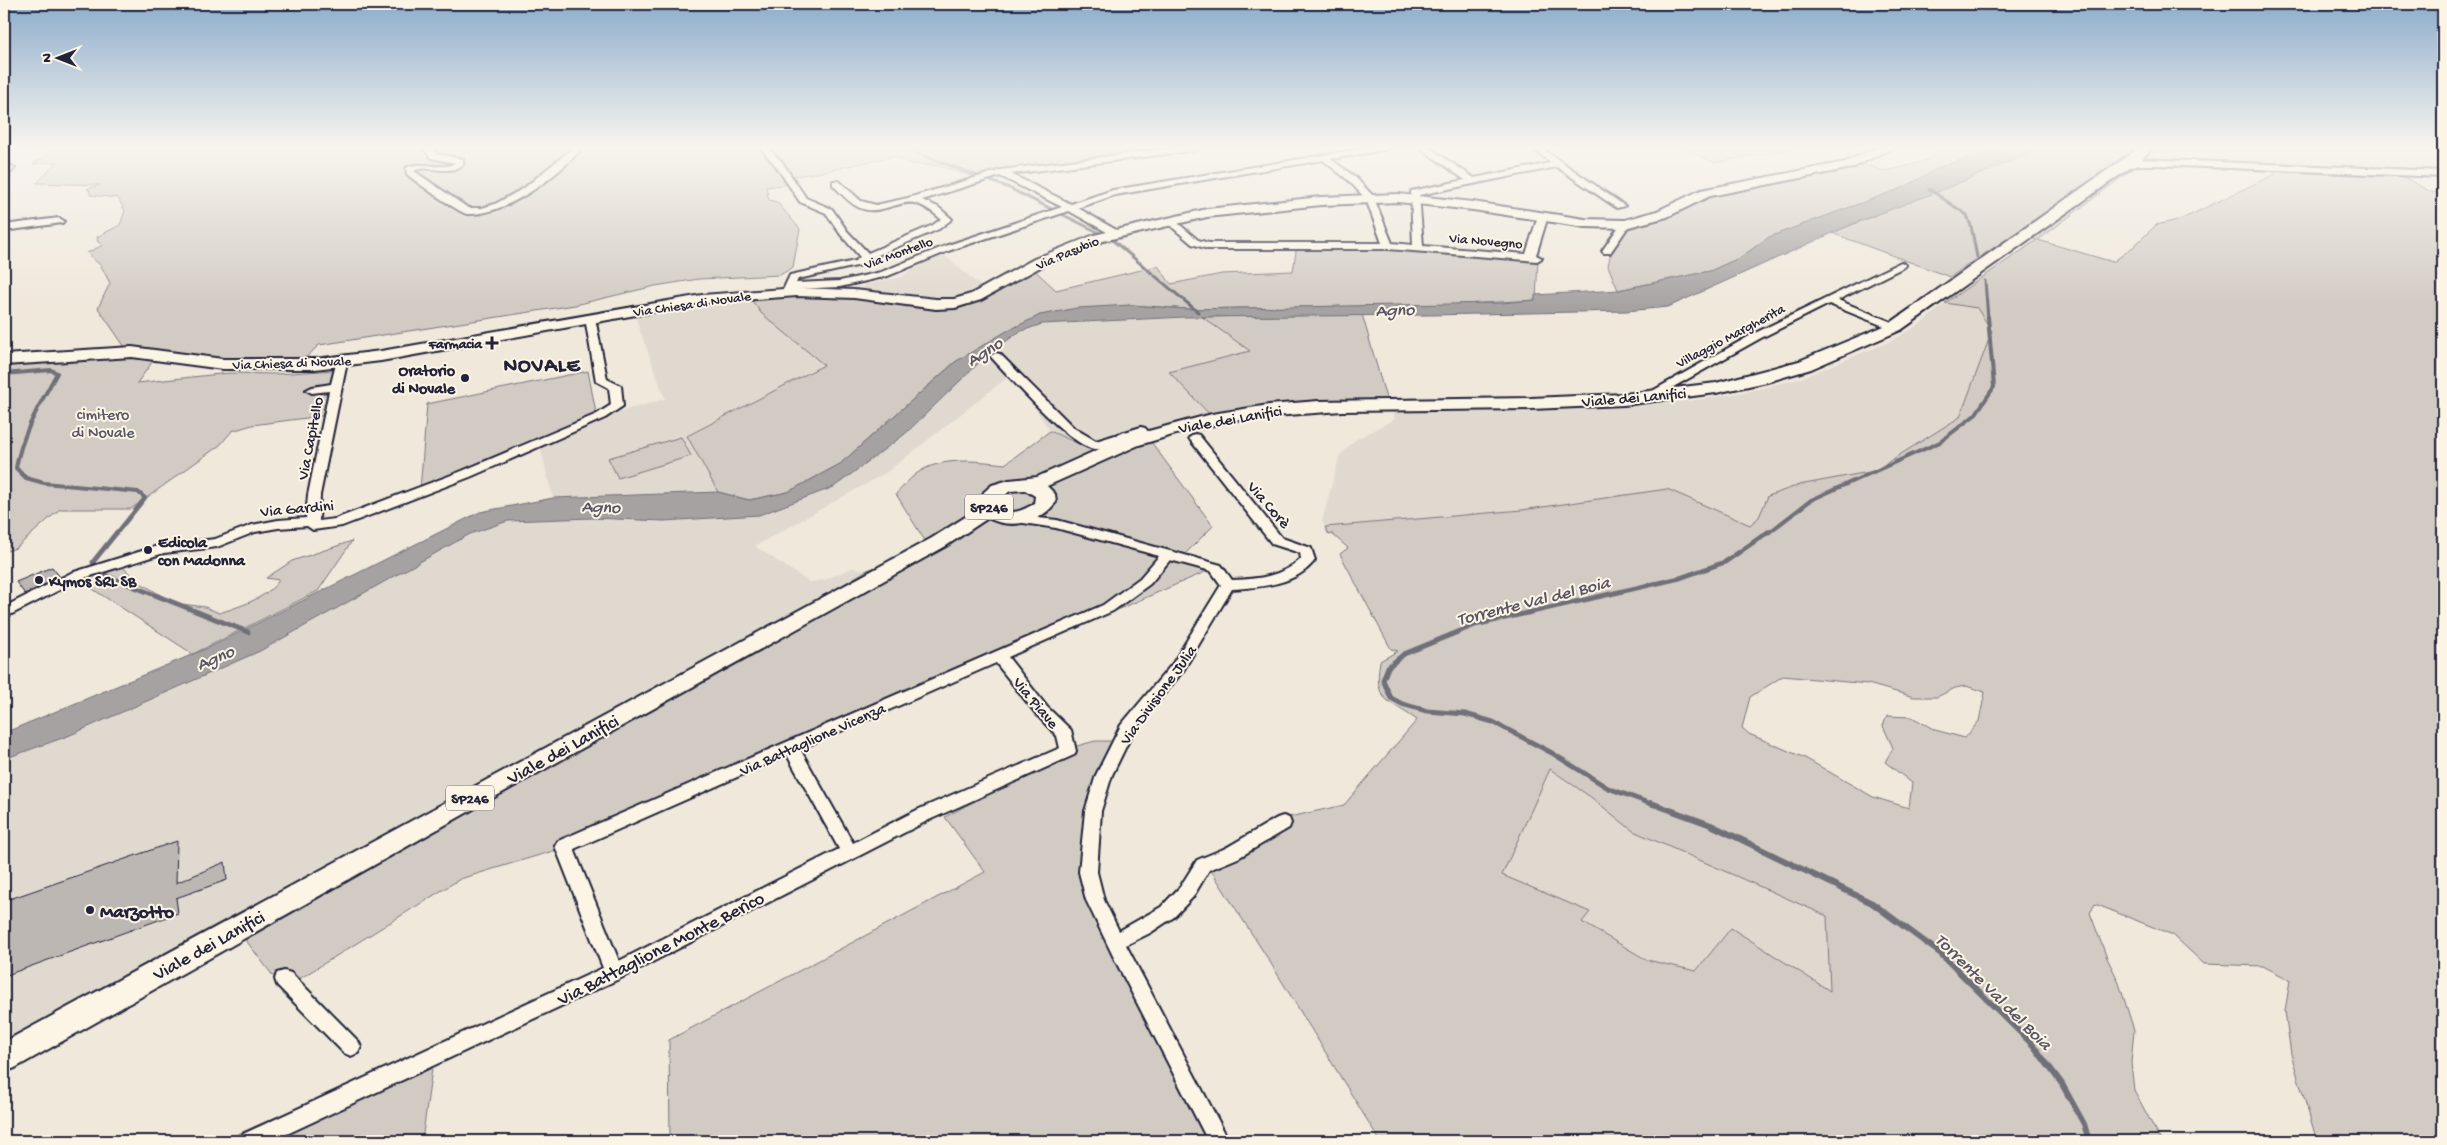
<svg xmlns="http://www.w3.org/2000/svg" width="2447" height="1145" viewBox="0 0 2447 1145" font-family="'Gochi Hand',sans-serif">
<rect width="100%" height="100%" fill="#efe8db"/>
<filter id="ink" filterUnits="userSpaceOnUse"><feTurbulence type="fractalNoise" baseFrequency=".02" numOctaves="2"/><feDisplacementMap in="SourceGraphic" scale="10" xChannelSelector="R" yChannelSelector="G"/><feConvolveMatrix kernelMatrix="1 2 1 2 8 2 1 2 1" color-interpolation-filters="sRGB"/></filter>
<g filter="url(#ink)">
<!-- built -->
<g fill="#e0d9cf">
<path d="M2144 147H2443V174L2141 163 2140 149Z"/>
<path d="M943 254 982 287 960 297 935 300 859 293 865 283 867 284 902 277 919 264Z"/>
<path d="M748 295 761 313 824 365 687 435 718 492 553 498 539 442 597 418 665 399 633 311Z"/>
<path d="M1945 303 1977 308 1992 331 1960 417 1874 471 1799 485 1768 496 1759 517 1750 525 1667 489 1522 510 1325 527 1322 521 1340 455 1355 440 1395 419 1388 405 1605 407 1689 401 1740 393 1798 379 1889 342 1922 323Z"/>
<path d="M1202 317 1250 351 1169 372 1213 418 1097 452 1050 431 1013 373 887 472 755 546 809 582 824 580 852 568 867 570 748 643 4 1056V759L68 736 260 651 470 534 508 521 592 518 664 521 834 487 905 434 987 355 1019 332 1042 324Z"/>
<path d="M1549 769 1592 798 1633 831 1827 916 1830 991 1731 928 1696 971 1647 960 1582 922 1589 912 1501 876Z"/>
</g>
<!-- green -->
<g fill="#d1cbc3" stroke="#7a767f" fill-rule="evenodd">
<path d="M59 147H1200L985 176H971L939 166 911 164 894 156 817 173 793 176 797 183 766 187 769 200 777 202 800 229 793 267 780 275 699 279 655 286 575 305 319 345 295 368 153 361 137 383 229 373 276 374 335 370 322 416 252 425 232 431 220 445 131 509H60L16 548 4 552V362L95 352 129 353 98 308 110 283 101 266 87 253 103 245 98 242 97 237 120 225 125 211 118 198 90 195V191L87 189 100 185 37 183 57 162 33 164Z"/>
<path d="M1682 147H1800L1715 163Z"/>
<path d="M1945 147H2005L1942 166 1905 187 1769 237 1741 257 1710 271 1618 290 1608 266 1617 223 1644 220 1705 193 1854 161 1884 171 1903 167 1927 160Z"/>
<path d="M2045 147H2144L2140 149 2141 163 2038 240 2113 262 2133 247 2156 225 2182 219 2275 174 2272 168 2329 174 2404 177 2431 192 2443 193V1141H2317L2291 1054 2285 1011 2290 980 2263 966 2204 964 2173 935 2095 904 2090 913 2107 958 2118 980 2134 1030 2131 1063 2134 1090 2161 1141H1380L1270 962 1203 858 1276 820 1344 805 1417 720C1388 699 1373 702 1380 661L1398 651 1391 649 1340 554 1348 548 1332 534 1329 535 1325 527 1522 510 1667 489 1750 525 1759 517 1768 496 1799 485 1874 471 1960 417 1992 331 1977 308 1945 303 2037 240 2011 236 1950 277 1832 233ZM1783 676 1868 684 1914 697H1937L1955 688 1966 686 1985 692 1979 721 1965 738 1935 730 1912 717 1887 716 1883 726 1893 748 1885 762 1912 783 1909 808 1873 797 1805 758 1749 734 1742 728 1750 697ZM1550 769 1592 798 1633 831 1827 916 1830 991 1731 928 1696 971 1647 960 1582 922 1590 912 1502 875Z"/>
<path d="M1297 245H1353L1538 259 1536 300 1445 305 1188 309 1131 305 1040 315 955 362 840 464 788 492 749 500 718 492 687 436 824 365 761 313 748 295 783 293 955 303 1030 266 1056 290 1158 266 1171 284 1222 274 1293 271Z"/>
<path d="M1362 314 1388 405 1213 418 1169 372 1250 351 1202 317Z"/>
<path d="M588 371 597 418 420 490 427 404Z"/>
<path d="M1050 431 1097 452 1146 435 1213 526 1180 559 1212 569 573 845 460 879 283 989 235 926 748 643 867 570 930 549 896 494C903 487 909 479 916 474 940 456 977 461 1005 464Z"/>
<path d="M681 437 691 456 618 478 608 458Z"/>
<path d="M352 541 318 591 193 654 74 577 117 562 139 582 174 603 205 607 219 613C238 607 268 598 279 580L266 578 292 561Z"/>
<path d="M1095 741H1118L1086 856 1117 952 1217 1141H670L669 1040 985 872 945 817 1077 746Z"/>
<path d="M435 1047 422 1141H222Z"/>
</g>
<!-- water -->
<path fill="#a6a2a2" stroke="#716f79" d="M2005 147H2045L1940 191 1857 222 1668 307 1626 311 1430 315 1186 317 1042 324 1019 332 987 355 905 434 834 487 759 515 664 521 592 518 508 521 470 534 260 651 68 736 4 759V733L208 648 480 512 553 498 718 492 749 500 788 492 840 464 955 362 1005 332 1040 315 1077 308 1131 305 1188 309 1501 303 1535 300V295L1619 290 1710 271 1741 257 1769 237 1905 187 1942 166Z"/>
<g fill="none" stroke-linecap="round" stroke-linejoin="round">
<!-- stream-far3 -->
<g stroke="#716f79" stroke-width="3">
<path d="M901 147 1007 187 1110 238 1198 312"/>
<path d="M1929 189 1967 215 1971 226 1977 257"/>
<path d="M1985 281 1988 318"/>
</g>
<!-- stream-far2 -->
<g stroke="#716f79" stroke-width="4">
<path d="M4 374 51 370 57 373C40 404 22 433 16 468L26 478 44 483 138 492 145 498 116 534"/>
<path d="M1767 534 1811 500 1940 442 1975 415 1994 387 1988 317"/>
</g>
<!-- stream-far1 -->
<g stroke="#716f79" stroke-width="5">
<path d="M117 532 93 562 97 572 248 632"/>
<path d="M1654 805 1608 788 1552 753 1493 722 1465 714 1427 711 1402 704 1391 698 1383 680 1388 667 1404 654 1475 625 1680 578 1725 562 1768 532"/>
</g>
<!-- stream -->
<path stroke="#716f79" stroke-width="6" d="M1651 803 1711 825 1872 903 1940 953 2033 1045 2062 1084 2084 1124 2089 1141"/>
</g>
<!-- building -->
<g fill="#bcb7b3" stroke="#22223b">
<path d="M52 567 60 577 25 594 16 582Z"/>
<path d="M177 841 176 883 225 862 227 880 176 898 178 913 4 976V901Z"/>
</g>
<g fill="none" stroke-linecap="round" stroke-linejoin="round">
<defs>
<g id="minor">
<path d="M422 147H430L437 154 463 159V165C445 177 429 163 414 171L468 208H482L495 204 524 188 574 147H583C559 175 506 216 467 214 460 213 413 180 407 174L406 168C422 159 440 172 455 163L431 158Z"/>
<path d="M759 147H767L782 162 806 198 832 209 847 231 868 253 933 225 941 219C934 213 924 205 914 203 899 200 879 216 860 208 849 203 841 193 833 185V181H839L861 201 876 205 908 198 1001 170 1181 147H1201L1197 150 1011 174 1071 204 1113 190 1373 147H1389L1385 150 1331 159 1355 177 1373 196 1392 243 1413 245 1411 191 1465 180 1419 147H1428L1474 178 1551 163 1531 147H1540L1625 206 1617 208 1557 167 1419 195 1423 246 1526 254 1538 216 1546 214 1548 216 1536 255 1542 258 1537 261 1388 249H1208L1192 244 1165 221 1173 219 1198 240 1209 243H1382L1366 199 1349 181 1323 160 1115 195 1078 208 1118 231V235H1112L1069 211 951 250 888 276 840 287 794 289 791 294 787 295 782 292 790 275 855 261 860 257 841 235 826 213 800 202 776 166ZM1000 176 1062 207 945 246 881 272 840 281 796 283 798 279 861 265 869 259 939 229 952 219 938 207 922 200Z"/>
<path d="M2139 159 2443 171V177L2158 165H2139L2120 170 2116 167Z"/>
<path d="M4 161 15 168 4 180 6 169 4 167Z"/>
<path d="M59 218 64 221 62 223 4 231V225Z"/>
<path d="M1622 222 1630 224 1610 253H1604L1602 251Z"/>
<path d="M1901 262 1906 265 1904 267 1838 300 1899 325V329H1891L1829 304 1761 338 1650 400 1646 401 1640 398 1753 334Z"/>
<path d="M590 315 595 318 607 379 621 386 623 406 605 418 470 477 342 526 313 530 307 526 278 528 255 532 217 547 164 553 81 579 4 618V607L71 573 158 546 215 539 252 525 278 520 306 518 308 495 329 391 312 393 306 390 312 387 331 384 337 360H345L347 362 320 495 319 521 335 519 462 471 597 414 611 405 609 388 596 381 585 318Z"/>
<path d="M996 353 1000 354 1074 428 1096 441 1141 427 1145 428 1152 436 1146 440 1139 436C1126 440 1109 450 1095 449 1070 447 1011 378 992 358L990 356Z"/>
<path d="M1195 434 1199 435 1282 538 1311 548 1315 560C1297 585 1260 587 1232 589L1183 671 1133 732 1112 775 1101 811 1097 872 1104 900 1119 931 1161 907 1180 887 1197 860 1226 848 1277 818 1283 816 1289 818 1291 823 1289 828 1238 858 1209 870 1193 897 1174 917 1150 933 1126 945 1229 1141H1208L1114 958 1086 900 1079 872 1085 811 1096 775 1121 725 1173 663 1221 585 1211 571 1170 560 1150 584 1113 611 1008 657 1047 707 1071 730 1076 751 1074 755 929 820 621 978 272 1141H240L243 1134 603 968 555 846 558 841 1103 605 1140 578 1159 556 1056 528 1010 521 1008 518 1010 515 1057 520 1221 565 1232 580C1257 579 1281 577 1301 559L1300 553 1272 544 1191 441 1189 438ZM996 663 1037 715 1057 736 1060 748 917 810 853 843 800 749ZM787 755 839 849 619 961 574 849Z"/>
<path d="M284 971 291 973 358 1041 361 1047 358 1053 351 1056 344 1053 277 985 275 979 277 973Z"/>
</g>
<path id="secondary" d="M1879 147H1894L1852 168 1710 196 1667 217 1625 228 1585 227 1473 210 1398 202 1321 205 1207 217 1103 241 1044 265 981 300 955 308 936 309 854 298 797 296 702 303 381 361 315 369H223L132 357 4 365V355L132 347 223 359H315L381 351 702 295 797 288 854 290 936 299H954L971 294 1034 259 1094 235 1207 209 1321 197 1398 194 1473 202 1585 219 1625 220 1657 211 1701 190 1845 162Z"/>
<path id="primary" d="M2140 147H2153L2141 160 1901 330 1811 369 1767 382 1716 393 1624 405 1531 409 1342 411 1245 418 1186 431 1139 445 1047 486 1055 494 1056 502C1041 523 1011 530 988 518L946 546 500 794 15 1068 4 1072V1042L932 538 970 514 979 503 984 492 992 485 1009 480 1037 477 1126 437 1212 414 1269 405 1318 401 1531 398 1624 394 1716 383 1799 361 1889 324ZM1025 490 1035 496 1034 504C1023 510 1010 517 1000 507L998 501 1010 491Z"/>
</defs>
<!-- minor casing -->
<use href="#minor" stroke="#22223b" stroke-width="4"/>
<!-- secondary casing -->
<use href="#secondary" stroke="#22223b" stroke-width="4"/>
<!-- primary casing -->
<use href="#primary" stroke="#22223b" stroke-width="4"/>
<!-- minor -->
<use href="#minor" fill="#fcf5e5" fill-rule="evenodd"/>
<!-- secondary -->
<use href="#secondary" fill="#fcf5e5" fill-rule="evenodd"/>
<!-- primary -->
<use href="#primary" fill="#fcf5e5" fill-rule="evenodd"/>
</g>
</g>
<!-- sky -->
<linearGradient id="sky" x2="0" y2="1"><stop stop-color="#8dadcc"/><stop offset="0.48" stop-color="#f8f5ef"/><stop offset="1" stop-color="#f8f5ef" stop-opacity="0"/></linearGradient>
<rect width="2447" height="307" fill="url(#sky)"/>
<!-- markers -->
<g fill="#22223b" stroke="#fcf5e5" stroke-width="2">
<path d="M489.5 335.5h5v5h5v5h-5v5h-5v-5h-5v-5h5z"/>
<circle cx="465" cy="378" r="5"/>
<circle cx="148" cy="550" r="5"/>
<circle cx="39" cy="580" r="5"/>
<circle cx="90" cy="910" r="5"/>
</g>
<g text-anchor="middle" stroke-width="4" stroke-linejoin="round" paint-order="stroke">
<!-- far-street labels -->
<g font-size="14" fill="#22223b" stroke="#fcf5e5">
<text transform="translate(1486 240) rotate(5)" y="5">Via Novegno</text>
<text transform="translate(898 252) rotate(-20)" y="5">Via Montello</text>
<text transform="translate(1067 252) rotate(-23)" y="5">Via Pasubio</text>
<text transform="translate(692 303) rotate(-8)" y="5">Via Chiesa di Novale</text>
<text transform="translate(1730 335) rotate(-28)" y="5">Villaggio Margherita</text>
<text transform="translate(292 362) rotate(-2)" y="5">Via Chiesa di Novale</text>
</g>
<!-- far-poi labels -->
<g font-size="14" font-weight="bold" fill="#22223b" stroke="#fcf5e5" text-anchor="end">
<text x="482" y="348">Farmacia</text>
</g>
<!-- shield labels -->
<g fill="#fcf5e5" stroke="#63616e" stroke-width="1">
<rect x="965" y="494.5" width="48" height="25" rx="4"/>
<rect x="446" y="785.5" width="48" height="25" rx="4"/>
</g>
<g font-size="15" font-weight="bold" fill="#22223b">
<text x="989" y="512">SP246</text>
<text x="470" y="803">SP246</text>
</g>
<!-- poi labels -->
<g font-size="16" font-weight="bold" fill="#22223b" stroke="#fcf5e5" text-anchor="start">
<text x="455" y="375" text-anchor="end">Oratorio<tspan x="455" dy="18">di Novale</tspan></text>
<text x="158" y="547">Edicola<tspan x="158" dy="18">con Madonna</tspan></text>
<text x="49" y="586">Kymos SRL SB</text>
</g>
<!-- street labels -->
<g font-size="16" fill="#22223b" stroke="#fcf5e5">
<text transform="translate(1634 396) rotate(-5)" y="6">Viale dei Lanifici</text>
<text transform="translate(1230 418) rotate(-10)" y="6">Viale dei Lanifici</text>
<text transform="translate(309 438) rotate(-79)" y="6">Via Capitello</text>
<text transform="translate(1270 504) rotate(49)" y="6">Via Corè</text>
<text transform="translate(297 507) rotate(-5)" y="6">Via Gardini</text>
<text transform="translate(1157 694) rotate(-54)" y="6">Via Divisione Julia</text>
<text transform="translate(1037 702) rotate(50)" y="6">Via Piave</text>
<text transform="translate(812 738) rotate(-24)" y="6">Via Battaglione Vicenza</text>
</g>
<!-- park labels -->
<g font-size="16" fill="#575564" stroke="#fcf5e5">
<text x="103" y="419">cimitero<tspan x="103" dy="18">di Novale</tspan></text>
</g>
<!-- water labels -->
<g font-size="18" font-style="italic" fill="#575564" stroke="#fcf5e5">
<text transform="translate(1395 309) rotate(-2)" y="6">Agno</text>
<text transform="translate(984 351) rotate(-33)" y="6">Agno</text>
<text transform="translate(601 506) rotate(2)" y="6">Agno</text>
<text transform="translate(1533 600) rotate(-14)" y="6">Torrente Val del Boia</text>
<text transform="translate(215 657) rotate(-23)" y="6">Agno</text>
<text transform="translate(1994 991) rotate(45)" y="6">Torrente Val del Boia</text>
</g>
<!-- near-street labels -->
<g font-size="19" fill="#22223b" stroke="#fcf5e5">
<text transform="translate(562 748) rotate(-29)" y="7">Viale dei Lanifici</text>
<text transform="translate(208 944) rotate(-29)" y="7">Viale dei Lanifici</text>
<text transform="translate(660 947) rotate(-27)" y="7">Via Battaglione Monte Berico</text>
</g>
<!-- near-poi labels -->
<g font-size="19" font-weight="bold" fill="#22223b" stroke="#fcf5e5" text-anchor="start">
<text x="100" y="917">Marzotto</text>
</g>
<!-- district labels -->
<g font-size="21" font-weight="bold" letter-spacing="1" fill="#22223b" stroke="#fcf5e5">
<text x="542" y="371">NOVALE</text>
</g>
</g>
<!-- margin -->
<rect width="2447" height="1145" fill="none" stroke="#fcf5e5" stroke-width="20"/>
<rect x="10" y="10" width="2427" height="1125" fill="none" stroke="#22223b" stroke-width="2" filter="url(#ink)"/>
<!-- north arrow -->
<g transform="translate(58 58) rotate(270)" stroke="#fcf5e5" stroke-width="4" paint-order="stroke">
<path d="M0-4L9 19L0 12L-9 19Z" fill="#22223b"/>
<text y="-8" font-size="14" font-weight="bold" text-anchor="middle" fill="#22223b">N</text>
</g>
</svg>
